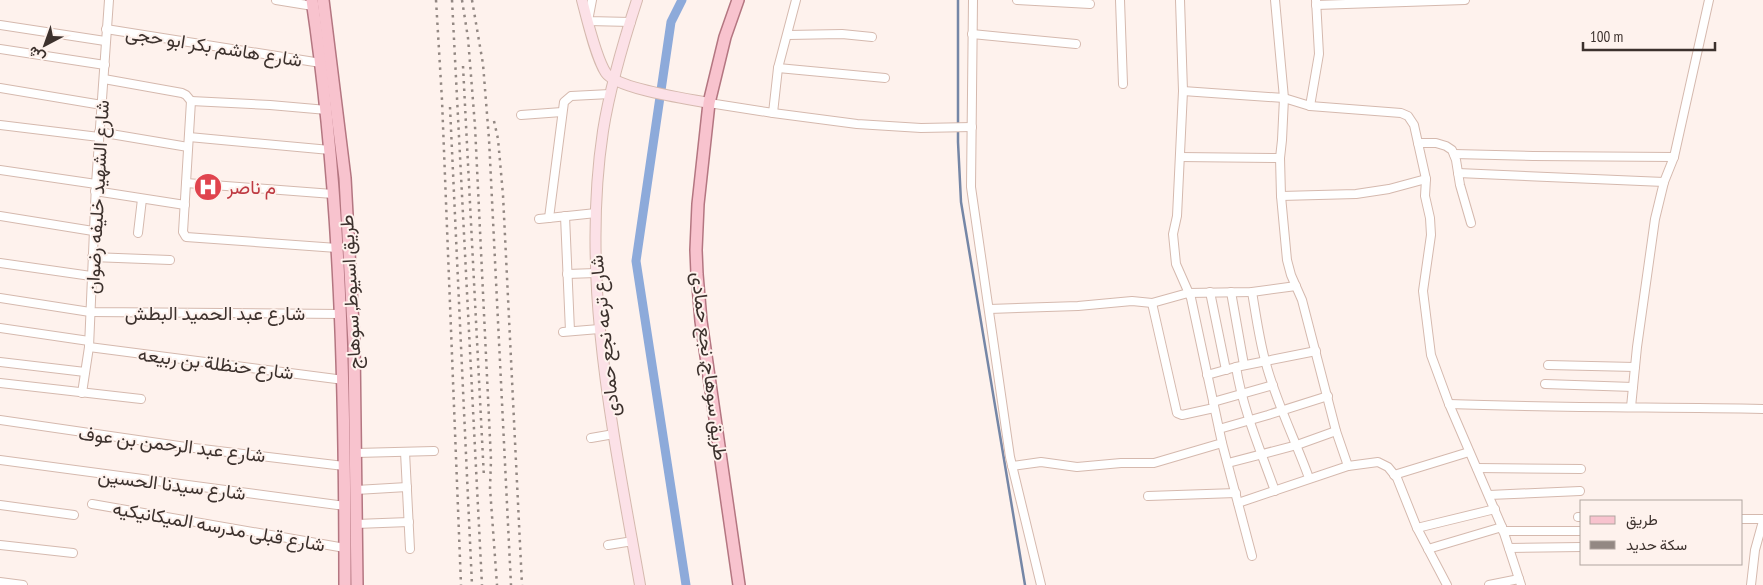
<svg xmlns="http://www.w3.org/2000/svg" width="1763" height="585" viewBox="0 0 1763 585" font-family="'PT Sans Narrow',Vazirmatn,sans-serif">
<rect width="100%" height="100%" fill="#fef2ed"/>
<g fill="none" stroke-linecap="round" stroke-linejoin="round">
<!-- stream -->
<path stroke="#7586a6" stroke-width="2.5" d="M958 0V142L961 202 1025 585"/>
<!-- canal -->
<path stroke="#8daada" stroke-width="9" d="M682 0 671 22 636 261 686 585"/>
<defs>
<g id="street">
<path d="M276 0 313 6"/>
<path d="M592 0 588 21 631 22"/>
<path d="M973 0 971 187 1010 457 1041 585"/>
<path d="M1017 0 1090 4"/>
<path d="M1120 0 1123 84"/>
<path d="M1275 0 1284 98 1282 140 1280 158 1281 196 1287 260 1291 275 1302 300 1336 431 1348 466"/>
<path d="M1316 5 1465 0"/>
<path d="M0 25 105 41"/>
<path d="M106 29 321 63"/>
<path d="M972 34 1076 44"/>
<path d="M788 35 842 34 872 37"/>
<path d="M0 49 105 65"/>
<path d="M778 68 885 78"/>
<path d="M104 79 182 93 186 95 191 101"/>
<path d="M0 88 102 105"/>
<path d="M1183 91 1284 98 1310 106 1401 113 1408 116 1414 125 1426 179 1389 189 1356 194 1281 196"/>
<path d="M191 101 183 232 186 237 337 248"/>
<path d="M191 101 270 105 327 110"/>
<path d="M709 103 773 113 778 68 796 0"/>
<path d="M1310 106 1319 54 1316 0"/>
<path d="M773 113 857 124 921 128 972 127"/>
<path d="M521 115 562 112"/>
<path d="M0 125 99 137"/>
<path d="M99 132 188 147"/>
<path d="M189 137 330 150"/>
<path d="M1418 143H1436L1446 146 1452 150 1456 160 1460 185 1471 223"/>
<path d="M1454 154 1533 156 1674 157"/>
<path d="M1180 157 1280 158"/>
<path d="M0 170 96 184"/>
<path d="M1458 173 1664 182"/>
<path d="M1426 179 1425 196 1430 218 1431 235 1423 291 1431 355 1449 404 1502 527 1521 585"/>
<path d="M186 183 333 194"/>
<path d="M95 191 185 205"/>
<path d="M0 216 93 231"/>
<path d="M565 216 570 331"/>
<path d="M549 218 564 102 571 96 610 94"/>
<path d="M539 219 596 213"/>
<path d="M138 233 142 199"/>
<path d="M92 257 170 260"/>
<path d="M0 263 91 276"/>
<path d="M567 274 596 273"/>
<path d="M1210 292 1226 370"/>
<path d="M1231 292 1244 365"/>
<path d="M1252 292C1256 315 1259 338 1265 360 1275 400 1295 439 1309 478"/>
<path d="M0 298 90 312 341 314"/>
<path d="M1152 303 1177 413 1182 415 1214 408"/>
<path d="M989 309 1078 306 1132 301 1152 303 1188 293 1252 292 1296 286"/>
<path d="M0 328 89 341"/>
<path d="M563 332 599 329"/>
<path d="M89 347 344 380"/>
<path d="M0 362 85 372"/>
<path d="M1548 365 1635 367"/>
<path d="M1236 367C1243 410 1260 449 1275 491"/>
<path d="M1207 375 1236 367 1316 351"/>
<path d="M0 383 141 399"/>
<path d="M1545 384 1633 387"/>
<path d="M82 393 89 347 96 184 109 0"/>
<path d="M1213 402 1273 385"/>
<path d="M1449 404C1553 408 1658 407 1763 409"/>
<path d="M1631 407 1637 347 1655 219 1664 182 1674 157 1709 0"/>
<path d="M0 420 186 447 344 466"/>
<path d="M1219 429 1268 415 1328 396"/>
<path d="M591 438 614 434"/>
<path d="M1222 443 1252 556"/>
<path d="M405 452 410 549"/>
<path d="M356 453 434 451"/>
<path d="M0 460 345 506"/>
<path d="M1228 463 1297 445 1336 431"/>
<path d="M1012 466 1041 462 1077 467 1121 463H1154L1222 443 1191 298 1176 264 1173 234 1177 216 1183 91 1180 0"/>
<path d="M1477 468 1581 469"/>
<path d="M1394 475 1469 452"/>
<path d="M356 490 407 487"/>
<path d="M1489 495 1580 491"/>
<path d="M1148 496 1236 493"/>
<path d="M1238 503 1348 466 1378 462 1388 467 1397 478 1417 528 1447 585"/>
<path d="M92 504 345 548"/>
<path d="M0 505 74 515"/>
<path d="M1578 517H1582"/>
<path d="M1742 519H1763"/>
<path d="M356 524 409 522"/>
<path d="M1417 528 1495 509"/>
<path d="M1503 531H1582"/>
<path d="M0 545 73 553"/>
<path d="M608 545 633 541"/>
<path d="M1509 548 1582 547"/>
<path d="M1428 549 1502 527"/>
<path d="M0 582 23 585"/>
<path d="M1489 585 1519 579"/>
<path d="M1751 585 1755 550 1763 521"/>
</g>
<g id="secondary">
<path d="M582 0C587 19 596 58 606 73 617 89 689 99 709 103"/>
<path d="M637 0C623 43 610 87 603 131 580 283 614 436 640 585"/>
</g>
<g id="primary">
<path d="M312 0C341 194 345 390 345 585"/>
<path d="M323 0 345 178 354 344 357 585"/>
<path d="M738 0 725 37 709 103 698 204 696 250 697 274 701 321 739 585"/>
</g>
</defs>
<!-- street casing -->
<use href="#street" stroke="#d5b9ae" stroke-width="10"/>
<!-- secondary casing -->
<use href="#secondary" stroke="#d5b9ae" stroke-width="12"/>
<!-- primary casing -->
<use href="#primary" stroke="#b47681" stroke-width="14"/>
<!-- street -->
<use href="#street" stroke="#fff" stroke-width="8"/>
<!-- secondary -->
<use href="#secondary" stroke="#fce1e7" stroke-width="10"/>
<!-- primary -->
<use href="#primary" stroke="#f8c3ce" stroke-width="11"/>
<!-- rail -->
<g stroke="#938883" stroke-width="2.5" stroke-dasharray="2.5 5" stroke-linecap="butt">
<path d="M436 0 442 100 461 585"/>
<path d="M452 0 482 585"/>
<path d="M462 0 468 38 475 126 491 460 490 488 497 585"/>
<path d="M472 0 483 64 489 139 511 585"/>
<path d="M463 66 484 478"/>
<path d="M450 107 472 585"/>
<path d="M494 121 498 139 503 195 522 585"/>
</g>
</g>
<!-- icons -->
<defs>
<symbol id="hospital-disc" viewBox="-11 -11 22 22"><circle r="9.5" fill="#e0444e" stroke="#fef2ed"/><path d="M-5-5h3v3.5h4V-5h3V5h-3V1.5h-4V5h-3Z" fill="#fff"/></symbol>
</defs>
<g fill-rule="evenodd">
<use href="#hospital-disc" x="192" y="171" width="32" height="32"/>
</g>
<g text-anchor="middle" stroke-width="4" stroke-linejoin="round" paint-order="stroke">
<!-- street labels -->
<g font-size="19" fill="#3c312d" stroke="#fef2ed">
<text transform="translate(214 46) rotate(9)" y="7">شارع هاشم بكر ابو حجى</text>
<text transform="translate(97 197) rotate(-87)" y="7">شارع الشهيد خليفه رضوان</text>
<text transform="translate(350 292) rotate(-93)" y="7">طريق اسيوط, سوهاج</text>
<text x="215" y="320">شارع عبد الحميد البطش</text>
<text transform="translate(604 336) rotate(-96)" y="7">شارع ترعه نجع حمادى</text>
<text transform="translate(216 363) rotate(7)" y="7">شارع حنظلة بن ربيعه</text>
<text transform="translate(710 366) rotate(83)" y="7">طريق سوهاج, نجع حمادى</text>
<text transform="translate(172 444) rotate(7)" y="7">شارع عبد الرحمن بن عوف</text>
<text transform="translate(172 484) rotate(7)" y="7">شارع سيدنا الحسين</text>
<text transform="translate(219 526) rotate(10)" y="7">شارع قبلى مدرسه الميكانيكيه</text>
</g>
<!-- health labels -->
<g font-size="19" fill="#be3a42" stroke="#fef2ed" text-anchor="start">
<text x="227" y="194">م ناصر</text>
</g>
</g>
<!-- legend -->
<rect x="1580" y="500" width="162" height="65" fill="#fef2ed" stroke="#b0a5a0"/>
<rect x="1590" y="516" width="25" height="8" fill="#f8c3ce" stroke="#b0a5a0"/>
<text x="1626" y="525" font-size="15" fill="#3c312d">طريق</text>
<rect x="1590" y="541" width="25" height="8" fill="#938883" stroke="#b0a5a0"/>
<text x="1626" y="550" font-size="15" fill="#3c312d">سكة حديد</text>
<!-- north arrow -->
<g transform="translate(45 45) rotate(221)" stroke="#fef2ed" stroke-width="4" paint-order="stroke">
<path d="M0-4L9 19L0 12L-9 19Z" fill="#3c312d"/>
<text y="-8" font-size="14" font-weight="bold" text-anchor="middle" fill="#3c312d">ش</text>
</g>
<!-- scale -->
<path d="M1583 42v8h132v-8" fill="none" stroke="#3c312d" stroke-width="2.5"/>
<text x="1590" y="42" font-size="15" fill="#3c312d" stroke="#fef2ed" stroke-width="4" paint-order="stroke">100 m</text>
</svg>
